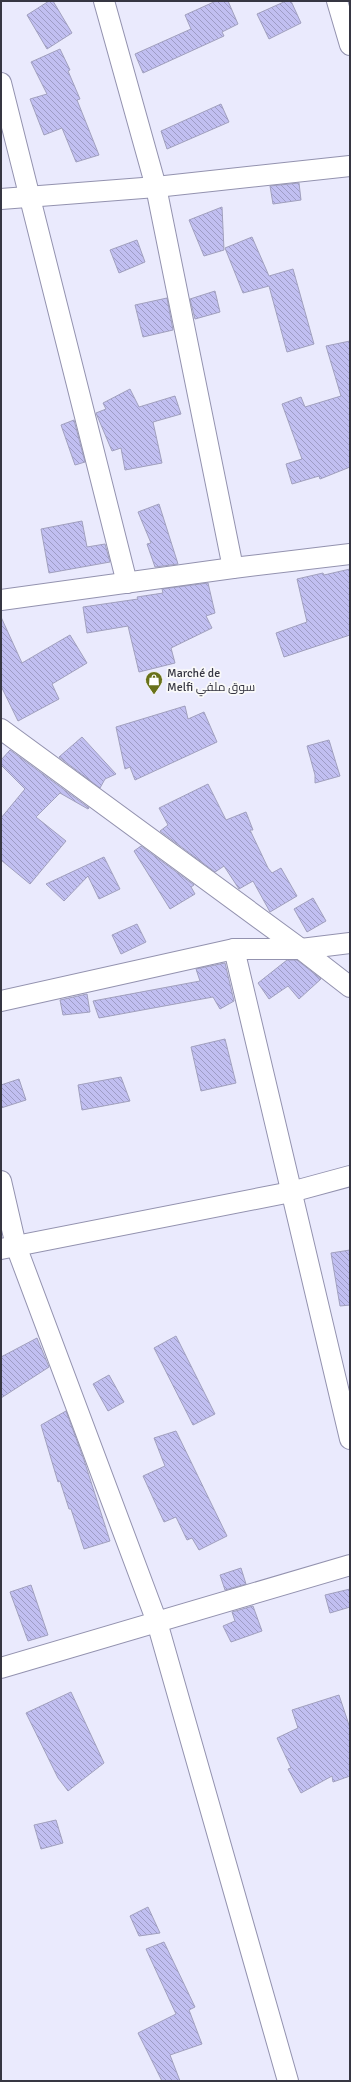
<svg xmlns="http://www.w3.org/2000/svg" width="351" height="2082" viewBox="0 0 351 2082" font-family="Signika,Cairo,sans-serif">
<defs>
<pattern id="building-back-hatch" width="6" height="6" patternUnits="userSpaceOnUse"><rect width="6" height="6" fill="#c1bff1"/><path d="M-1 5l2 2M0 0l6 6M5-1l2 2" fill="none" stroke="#9e9cc5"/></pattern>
</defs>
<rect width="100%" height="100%" fill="#eaeafd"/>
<!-- building -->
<g fill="url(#building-back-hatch)" stroke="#a1a0be">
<path d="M49 1H53L72 33 47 49 27 15Z"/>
<path d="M216 1H228L238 24 222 32 224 36 143 73 135 54 191 29 185 15Z"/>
<path d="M286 1H291L301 23 269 39 257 14Z"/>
<path d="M60 49 70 70 68 71 80 99 77 100 99 155 76 162 62 128 44 135 30 99 47 94 31 62Z"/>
<path d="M221 104 229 122 167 149 161 131Z"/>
<path d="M299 183 301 200 273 204 270 186Z"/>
<path d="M222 207 224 250 204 256 189 220Z"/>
<path d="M252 237 269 276 293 269 314 344 287 352 269 286 243 293 225 248Z"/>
<path d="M137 240 145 262 119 273 110 250Z"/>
<path d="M215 291 220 312 195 319 190 299Z"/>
<path d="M167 298 173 330 143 337 135 305Z"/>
<path d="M350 341V467L320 479 319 476 292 484 286 464 302 459 282 404 301 397 305 407 341 396 326 346Z"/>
<path d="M130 389 139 407 175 396 181 414 153 422 162 463 125 470 121 448 112 451 96 413 106 409 103 403Z"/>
<path d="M74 420 85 462 75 465 61 425Z"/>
<path d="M159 504 178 564 155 567 147 544 151 543 138 512Z"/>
<path d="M82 521 87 547 105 544 110 562 49 573 41 529Z"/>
<path d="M350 569V635L284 657 276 633 307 622 297 579 323 573 324 575Z"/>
<path d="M208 583 215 613 206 616 212 628 171 648 175 663 139 672 128 626 87 633 83 607 138 599 137 597 163 593 162 589Z"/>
<path d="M1 617 22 663 70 635 87 663 52 684 59 699 18 721 1 686Z"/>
<path d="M185 706 188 719 204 712 217 742 135 780 130 767 125 769 116 727Z"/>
<path d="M82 737 116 774 105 779 100 788 59 757Z"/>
<path d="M329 740 340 776 315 783V775L307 746Z"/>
<path d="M10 750 89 808 88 809 60 793 36 817 66 841 30 884 1 860V818L25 789 1 765V760Z"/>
<path d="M208 784 226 820 246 812 253 830H250L268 868 272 873 281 868 297 896 270 912 253 881 239 889 224 866 215 872 160 831 168 825 159 808Z"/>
<path d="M141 846 194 885 191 887 195 894 170 909 134 851Z"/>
<path d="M104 857 120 889 99 899 88 876 64 901 46 884Z"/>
<path d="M313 898 326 921 307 932 294 909Z"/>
<path d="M137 924 146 942 121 954 112 935Z"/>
<path d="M287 960H297L321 979 299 999 288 986 269 999 258 983Z"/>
<path d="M225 963 234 1001 220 1009 213 997 99 1018 93 1001 200 981 196 969Z"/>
<path d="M87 994 90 1012 63 1015 60 1000Z"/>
<path d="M225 1039 236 1083 201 1091 191 1047Z"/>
<path d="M121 1077 130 1101 82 1110 78 1085Z"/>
<path d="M19 1079 26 1100 1 1108V1085Z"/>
<path d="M350 1250V1305L340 1306 331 1253Z"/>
<path d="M176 1336 215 1414 193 1425 154 1348Z"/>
<path d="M37 1338 49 1367 1 1398V1357Z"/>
<path d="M109 1375 124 1402 108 1411 93 1384Z"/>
<path d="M66 1411 84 1460 110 1541 84 1549 71 1509H69L60 1481 58 1482 41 1425Z"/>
<path d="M176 1431 227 1536 199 1550 192 1538 187 1540 176 1517 164 1522 143 1476 165 1466 154 1438Z"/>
<path d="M241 1568 246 1584 225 1590 220 1575Z"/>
<path d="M31 1585 48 1635 28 1641 10 1592Z"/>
<path d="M350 1589V1607L330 1613 325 1595Z"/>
<path d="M253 1606 262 1631 231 1642 223 1626 235 1621 232 1612Z"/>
<path d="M71 1692 104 1763 68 1791 58 1778 26 1713Z"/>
<path d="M339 1695 350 1728V1776L333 1782 332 1776 301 1793 288 1769 291 1768 277 1738 298 1728 292 1710Z"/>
<path d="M56 1820 63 1843 41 1849 34 1825Z"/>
<path d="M148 1907 160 1933 139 1936 130 1916Z"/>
<path d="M164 1942 195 2007 189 2010 202 2044 170 2055 180 2081H162L138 2033 176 2014 146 1949Z"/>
</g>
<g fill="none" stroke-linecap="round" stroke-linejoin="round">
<defs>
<g id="minor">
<path d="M104 1 156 187 233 568"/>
<path d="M337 1 350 45"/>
<path d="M1 83 127 583"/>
<path d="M1 199 156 187 350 166"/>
<path d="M1 600 233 568 350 554"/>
<path d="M1 729 301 949 350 987"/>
<path d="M234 949 350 1439"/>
<path d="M1 1001 234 949H301L350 943"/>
<path d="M1 1181 16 1246 157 1622 288 2081"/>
<path d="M1 1249 291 1192 350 1176"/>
<path d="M1 1668 350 1565"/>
</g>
</defs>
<!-- minor casing -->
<use href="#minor" stroke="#9392af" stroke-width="22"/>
<!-- minor -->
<use href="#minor" stroke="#fff" stroke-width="20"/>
</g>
<!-- icons -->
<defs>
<symbol id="shop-pin" viewBox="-11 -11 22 30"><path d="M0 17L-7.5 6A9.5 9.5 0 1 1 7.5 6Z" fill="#69721a" stroke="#f9f9f9"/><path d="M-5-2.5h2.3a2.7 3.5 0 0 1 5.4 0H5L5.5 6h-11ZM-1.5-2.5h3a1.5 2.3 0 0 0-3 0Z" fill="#fff"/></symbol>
</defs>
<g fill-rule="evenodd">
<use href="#shop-pin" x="144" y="670" width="20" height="27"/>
</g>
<g text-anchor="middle" stroke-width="3.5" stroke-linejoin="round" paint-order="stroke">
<!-- poi labels -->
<g font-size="12" fill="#363642" stroke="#f9f9f9" text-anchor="start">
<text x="167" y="677">Marché de<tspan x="167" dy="14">Melfi سوق ملفي</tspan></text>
</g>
</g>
<!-- border -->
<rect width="351" height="2082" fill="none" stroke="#363642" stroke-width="4"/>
</svg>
